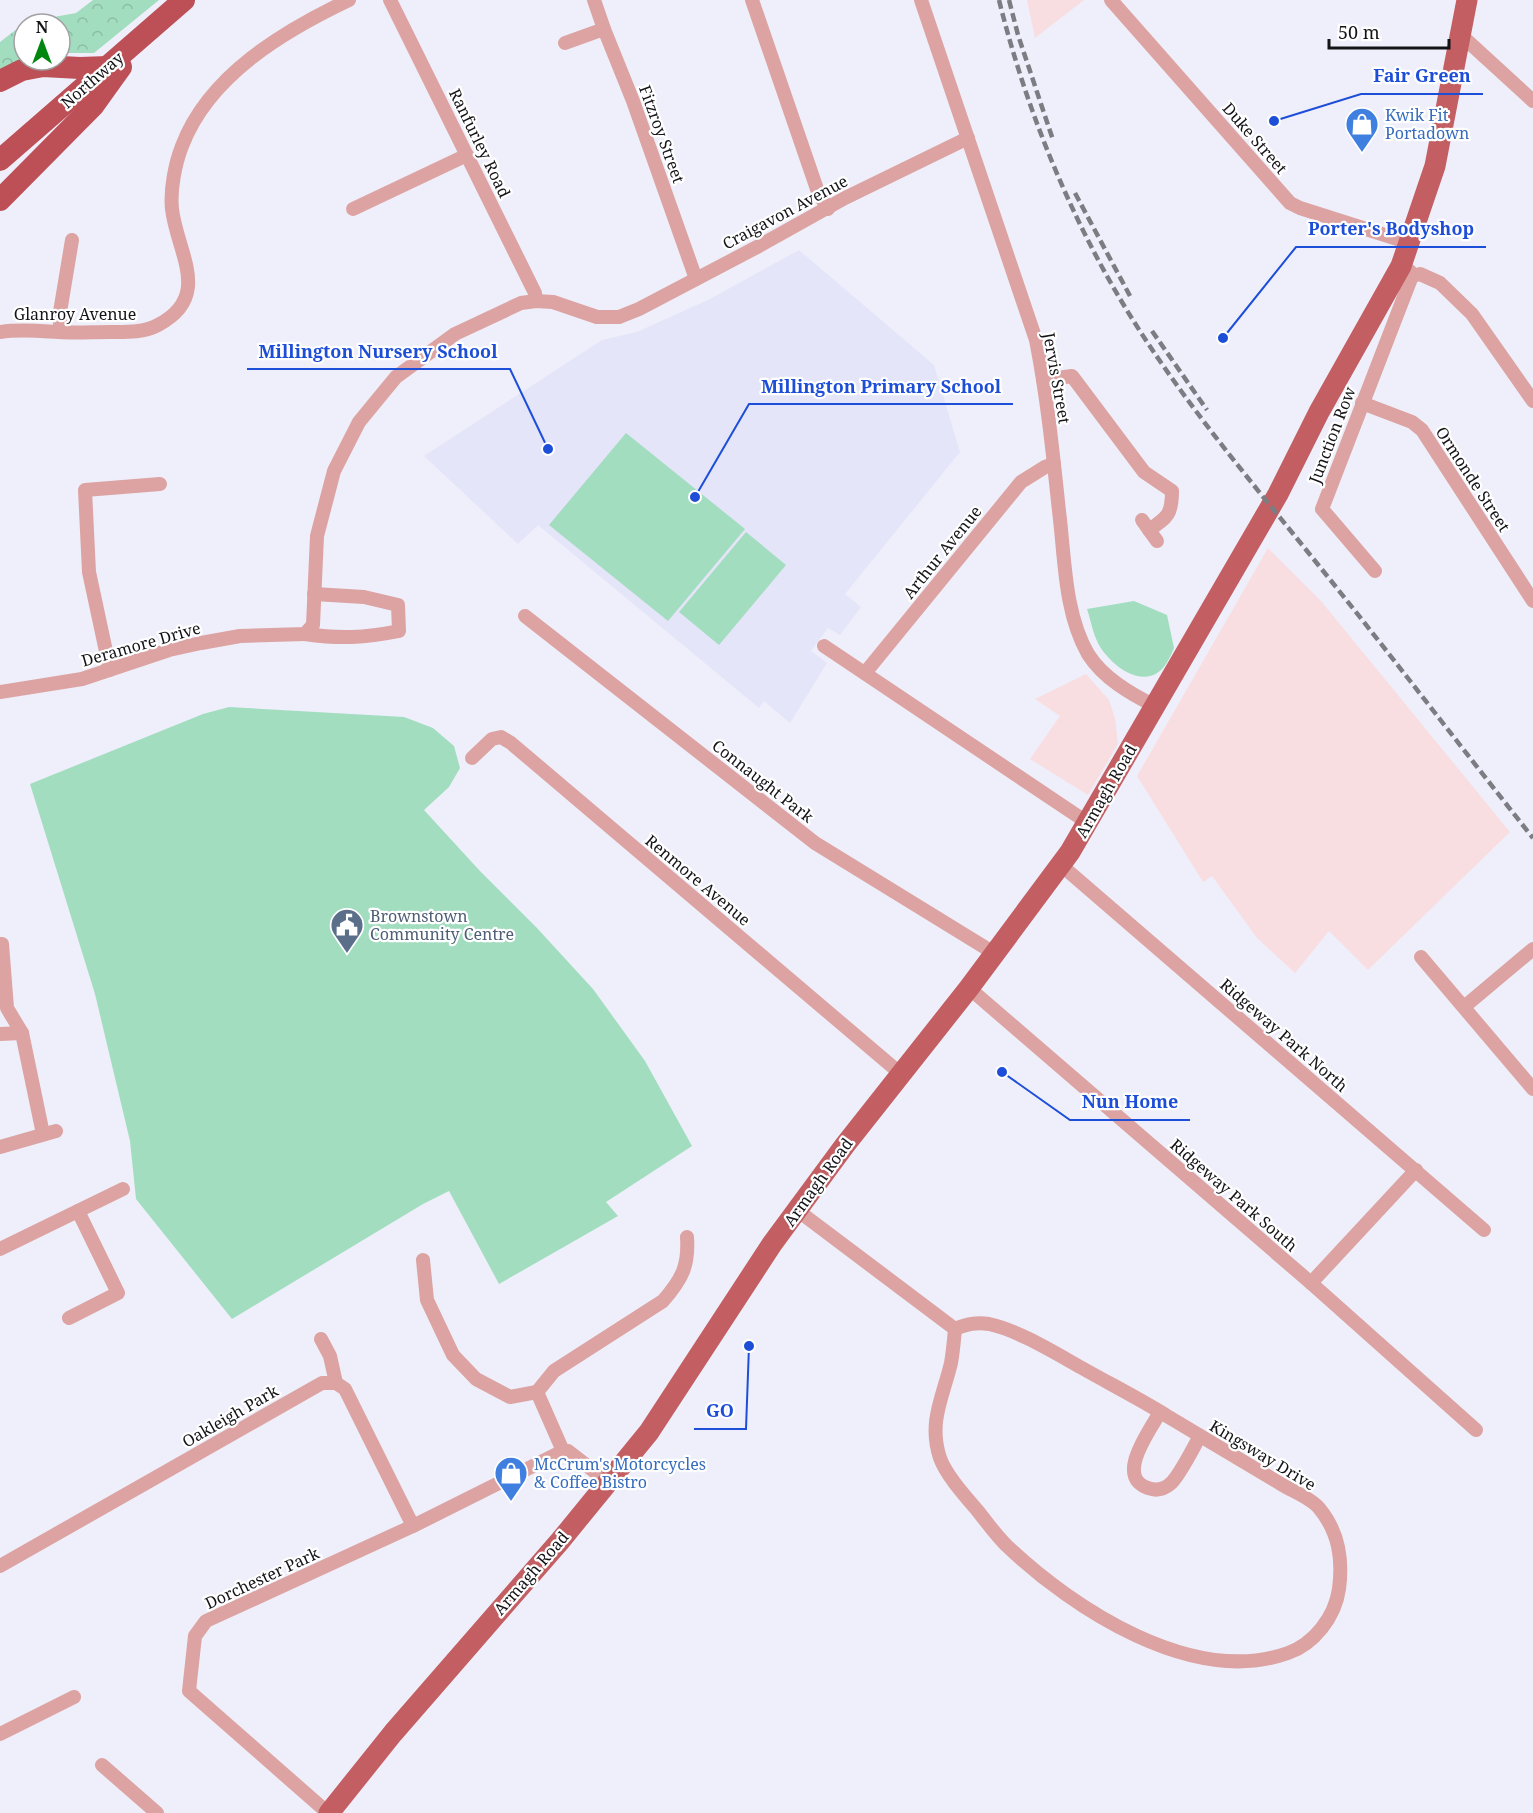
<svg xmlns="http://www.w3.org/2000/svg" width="1533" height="1813" viewBox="0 0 1533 1813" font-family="'Noto Serif',serif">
<defs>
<pattern id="forest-crowns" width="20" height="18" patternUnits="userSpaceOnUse" patternTransform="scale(1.5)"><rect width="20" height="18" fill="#a2ddc0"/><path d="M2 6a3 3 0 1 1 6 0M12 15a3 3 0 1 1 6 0" fill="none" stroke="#8bbda4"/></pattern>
</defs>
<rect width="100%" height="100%" fill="#eeeffa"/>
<!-- commercial -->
<g fill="#f9dee1">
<path d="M1027 0H1084L1035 38Z"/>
<path d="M1268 548 1321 601 1510 832 1368 970 1329 931 1295 973 1257 938 1212 876 1203 882 1137 776Z"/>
<path d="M1086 674 1109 700 1115 718 1118 744 1088 795 1030 759 1060 716 1035 699Z"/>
</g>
<!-- built -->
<path fill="#e4e5f8" d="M799 250 934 365 960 452 845 594 861 607 840 635 828 628 811 651 827 663 790 723 764 701 759 708 538 525 518 544 424 456 602 340 637 332 710 299Z"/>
<!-- forest -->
<path fill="url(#forest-crowns)" d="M93 0H159L94 53H60V24H24V59L0 69V42L26 22 76 13Z"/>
<!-- park -->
<g fill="#a2ddc0">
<path d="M626 433 745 529 668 621 549 525Z"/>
<path d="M746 532 786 565 719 645 679 612Z"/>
<path d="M1134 601 1167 615 1174 648C1171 655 1167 664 1162 669 1141 690 1110 664 1099 645 1093 634 1091 621 1087 609Z"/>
<path d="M229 707 404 717 433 728 454 746 460 768 449 787 424 810 479 870 536 927 593 989 645 1061 692 1146 606 1202 618 1216 499 1284 449 1191 423 1204 232 1319 136 1199 130 1141 95 994 30 784 203 714Z"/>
</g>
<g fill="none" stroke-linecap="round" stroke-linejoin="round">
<!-- minor -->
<g stroke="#dca3a2" stroke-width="14">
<path d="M390 0 535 293 536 301"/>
<path d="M594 0 604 29 633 101 696 279"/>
<path d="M752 0 818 192 828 209"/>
<path d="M921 0 1036 340C1047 396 1053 454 1059 511 1065 558 1064 612 1088 654 1103 678 1131 694 1155 706"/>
<path d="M1111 0 1290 203 1300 208 1410 243"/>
<path d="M1462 36 1533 101"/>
<path d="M565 43 604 29"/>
<path d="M353 209 467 155"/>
<path d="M1412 276 1420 274 1440 283 1472 314 1533 401"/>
<path d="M0 332C20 329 39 331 59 332 75 333 92 332 109 332 125 332 143 333 158 325 213 296 177 253 172 209 170 190 175 164 182 146 209 75 284 31 349 0"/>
<path d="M60 332V312L72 240"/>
<path d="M1043 380 1072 376 1144 472 1172 491C1172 514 1168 517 1149 530"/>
<path d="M1362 403 1412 422 1422 430 1533 601"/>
<path d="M1142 520 1157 541"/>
<path d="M1375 571 1322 509 1412 276 1410 271 1401 266"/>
<path d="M525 616 815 843 994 953"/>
<path d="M305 634C340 639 364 638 399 631L398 605 364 597 314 594"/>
<path d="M824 646 1088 823"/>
<path d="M110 670 89 572 85 490 160 484"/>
<path d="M865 673 1021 482 1045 467 1054 464"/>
<path d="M0 692 82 679 169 650 201 643 240 636 305 634 313 625 317 536 334 471 359 422 396 377 455 334 521 303 536 301 553 302 597 317H619L639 309 759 246 845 198 968 138"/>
<path d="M472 758 492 739 501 737 511 743 901 1074"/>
<path d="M1061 865 1484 1230"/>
<path d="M0 944H2L7 1008 22 1033 43 1134"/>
<path d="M1421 957 1533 1089"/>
<path d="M969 988 1311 1283 1476 1430"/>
<path d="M1464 1007 1533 949"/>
<path d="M0 1034 22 1033"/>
<path d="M0 1147 56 1131"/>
<path d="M797 1210 955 1329C967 1324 976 1322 989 1324 1018 1330 1055 1353 1082 1368 1110 1384 1140 1399 1167 1416 1205 1439 1243 1461 1281 1484 1292 1491 1311 1498 1319 1508 1339 1532 1343 1559 1339 1589 1335 1617 1314 1644 1288 1653 1193 1687 1073 1609 1006 1545 995 1534 986 1521 977 1510 965 1496 946 1475 940 1458 928 1422 943 1397 951 1363 953 1352 954 1340 955 1329"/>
<path d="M0 1249 123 1189"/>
<path d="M423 1260 427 1300 453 1355 476 1379 510 1397 537 1392"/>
<path d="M1311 1283 1416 1170"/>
<path d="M69 1318 118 1293 78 1211"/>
<path d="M321 1339 330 1356 336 1383"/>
<path d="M1160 1412C1151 1429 1114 1477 1148 1488 1156 1491 1163 1490 1170 1484 1179 1477 1193 1448 1200 1436"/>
<path d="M563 1451 537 1392 554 1371 663 1301C682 1279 689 1266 687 1237"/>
<path d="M0 1566 322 1383H336L345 1389 413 1526"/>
<path d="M0 1734 74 1697"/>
<path d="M102 1765 157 1813"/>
<path d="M328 1813 189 1691 195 1636 206 1621 413 1526 563 1451H568L608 1482"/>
</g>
<!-- primary -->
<path stroke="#c35e62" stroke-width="21" d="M329 1813 393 1733 560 1541 649 1432 772 1244 845 1145 969 988 1070 852 1278 494 1319 412 1401 266 1435 166 1467 0"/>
<!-- trunk -->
<g stroke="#bd5056" stroke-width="22">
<path d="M0 81 22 70 43 66 80 68 108 67"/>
<path d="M0 160 184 0"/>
<path d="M0 200 93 106 121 67"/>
</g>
<!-- rail -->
<g stroke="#7c7c83" stroke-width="4.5" stroke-dasharray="9 4.5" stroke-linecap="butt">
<path d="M999 0C1022 93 1057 184 1102 267 1163 380 1248 477 1328 577 1397 663 1464 751 1533 838"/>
<path d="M1009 0 1018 35 1053 140"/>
<path d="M1075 193 1130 296"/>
<path d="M1152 331 1207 410"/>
</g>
</g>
<!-- icons -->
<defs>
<symbol id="shop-pin" viewBox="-11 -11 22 30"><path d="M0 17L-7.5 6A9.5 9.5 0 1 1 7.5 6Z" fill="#3f7fe0" stroke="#fff"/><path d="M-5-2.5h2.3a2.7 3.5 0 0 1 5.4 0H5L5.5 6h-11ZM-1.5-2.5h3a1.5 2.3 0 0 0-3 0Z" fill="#fff"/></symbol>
<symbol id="civic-pin" viewBox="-11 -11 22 30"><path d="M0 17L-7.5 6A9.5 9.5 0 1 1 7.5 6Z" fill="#5c6f8a" stroke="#fff"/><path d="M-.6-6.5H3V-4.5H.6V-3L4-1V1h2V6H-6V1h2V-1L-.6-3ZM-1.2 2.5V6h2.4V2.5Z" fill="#fff"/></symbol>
</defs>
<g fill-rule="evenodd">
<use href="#shop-pin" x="1343" y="105" width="38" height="52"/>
<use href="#civic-pin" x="328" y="906" width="38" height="52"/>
<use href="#shop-pin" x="492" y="1454" width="38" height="52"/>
</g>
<g text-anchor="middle" stroke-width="4.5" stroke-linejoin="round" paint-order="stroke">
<!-- street labels -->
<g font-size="16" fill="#141418" stroke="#fff">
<text transform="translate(92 80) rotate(-41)" y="6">Northway</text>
<text transform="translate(662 134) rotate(70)" y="6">Fitzroy Street</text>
<text transform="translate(1255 138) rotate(49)" y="6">Duke Street</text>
<text transform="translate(480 143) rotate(64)" y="6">Ranfurley Road</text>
<text transform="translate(785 212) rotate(-28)" y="6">Craigavon Avenue</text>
<text x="75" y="320">Glanroy Avenue</text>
<text transform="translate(1057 378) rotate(80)" y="6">Jervis Street</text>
<text transform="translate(1332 435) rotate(-69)" y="6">Junction Row</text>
<text transform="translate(1473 479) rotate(57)" y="6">Ormonde Street</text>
<text transform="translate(942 552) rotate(-51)" y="6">Arthur Avenue</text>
<text transform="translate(141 644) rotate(-16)" y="6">Deramore Drive</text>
<text transform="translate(763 781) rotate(38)" y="6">Connaught Park</text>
<text transform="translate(1106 791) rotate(-60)" y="6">Armagh Road</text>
<text transform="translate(698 880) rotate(40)" y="6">Renmore Avenue</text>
<text transform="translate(1284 1035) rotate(41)" y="6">Ridgeway Park North</text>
<text transform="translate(818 1182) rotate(-54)" y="6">Armagh Road</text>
<text transform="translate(1234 1195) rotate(41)" y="6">Ridgeway Park South</text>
<text transform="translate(230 1416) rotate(-30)" y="6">Oakleigh Park</text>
<text transform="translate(1263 1455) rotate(31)" y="6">Kingsway Drive</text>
<text transform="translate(531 1573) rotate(-49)" y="6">Armagh Road</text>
<text transform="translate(262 1578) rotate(-25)" y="6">Dorchester Park</text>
</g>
<!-- shop labels -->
<g font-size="16" fill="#366cbe" stroke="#fff" text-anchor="start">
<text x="1385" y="121">Kwik Fit<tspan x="1385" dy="18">Portadown</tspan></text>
<text x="534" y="1470">McCrum's Motorcycles<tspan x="534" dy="18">&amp; Coffee Bistro</tspan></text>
</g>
<!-- service labels -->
<g font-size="16" fill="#4e5e75" stroke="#fff" text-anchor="start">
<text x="370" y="922">Brownstown<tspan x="370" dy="18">Community Centre</tspan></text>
</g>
</g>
<!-- callouts -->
<path fill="none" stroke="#1d4ed8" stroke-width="2" d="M1274 121L1361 94H1483M1223 338L1296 247H1486M548 449L510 369H247M695 497L749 404H1013M1002 1072L1070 1120H1190M749 1346L746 1429H694"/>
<g fill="#1d4ed8" stroke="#fff" stroke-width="2">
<circle cx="1274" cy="121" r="6"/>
<circle cx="1223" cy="338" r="6"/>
<circle cx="548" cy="449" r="6"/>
<circle cx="695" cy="497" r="6"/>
<circle cx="1002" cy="1072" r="6"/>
<circle cx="749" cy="1346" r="6"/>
</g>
<g font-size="18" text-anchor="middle" font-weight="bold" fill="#1d4ed8" stroke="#fff" stroke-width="4.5" stroke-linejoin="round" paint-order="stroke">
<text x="1422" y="82">Fair Green</text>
<text x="1391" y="235">Porter's Bodyshop</text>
<text x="378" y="358">Millington Nursery School</text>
<text x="881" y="393">Millington Primary School</text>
<text x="1130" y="1108">Nun Home</text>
<text x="720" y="1417">GO</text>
</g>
<!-- north arrow -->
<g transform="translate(42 42)"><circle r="28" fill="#ffffff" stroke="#a1a1a3" stroke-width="1.5"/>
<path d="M0-4.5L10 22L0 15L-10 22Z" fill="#00870f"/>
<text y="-9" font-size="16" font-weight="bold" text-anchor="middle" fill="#141418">N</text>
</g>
<!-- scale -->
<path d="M1329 39v9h120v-9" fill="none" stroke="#141418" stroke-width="3"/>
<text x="1338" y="39" font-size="18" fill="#141418" stroke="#ffffff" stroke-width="4.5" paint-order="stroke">50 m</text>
</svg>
